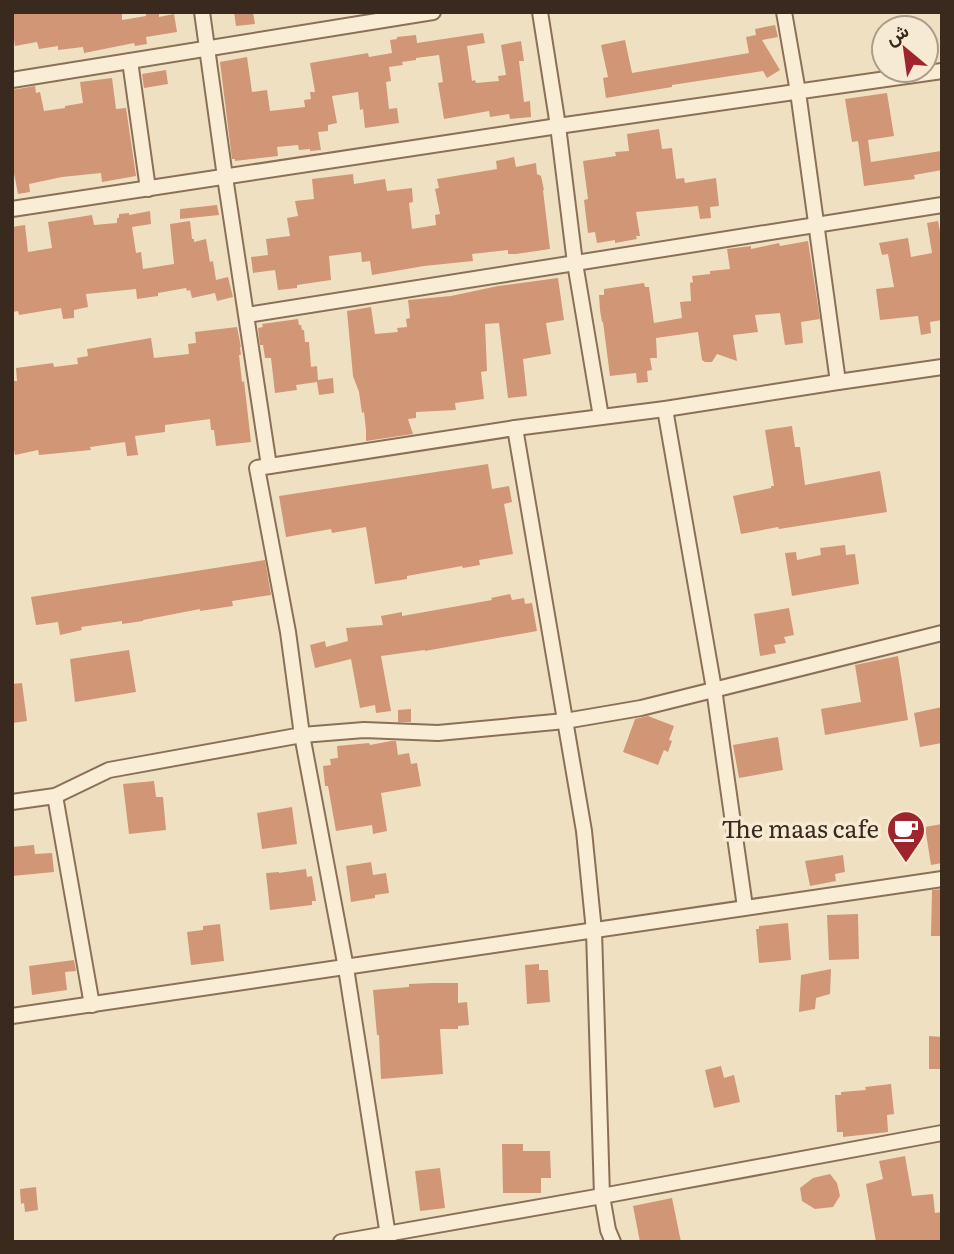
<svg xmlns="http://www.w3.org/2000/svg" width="954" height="1254" viewBox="0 0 954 1254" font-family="Literata,Vazirmatn,serif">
<rect width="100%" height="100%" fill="#f0e0c2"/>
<!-- building -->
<g fill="#d09676">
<path d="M12 12H122V20L146 16V12H159V17L174 14 177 32 146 37 147 44 135 46 134 43 84 53 83 47 58 50V46L39 49 37 42 15 46 12 27Z"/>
<path d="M234 12H253L255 24 236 26Z"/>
<path d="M775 25 778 37 762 40 780 70 767 78 763 71 672 85V87L606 98 603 78 608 77 601 45 625 40 632 73 749 53 746 37 756 35 755 29Z"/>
<path d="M483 33 485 43 467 46 472 81 475 80 476 83 499 81 498 76 506 75 501 45 521 41 524 61H519L524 102 530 101 531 117 510 119 509 114 490 117 489 111 444 119 438 83 443 82 439 55 416 58V60L402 62 403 65 389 67 391 81 386 82 389 109 397 108 399 123 365 128 363 109 360 110 358 92 332 96 337 123 328 125V131L318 132 321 150 310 151V149L299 150 298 145 277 147 278 156 235 161V159H232L220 62 247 57 252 92 267 90 270 111 305 107 304 100 311 99 310 92H315L310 63 368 53 369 57 392 53 390 40 397 39V37L416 35 417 43Z"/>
<path d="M166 70 168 84 144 88 142 74Z"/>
<path d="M112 78 116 109 126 108 136 176 102 182 101 173 62 177 29 184 30 192 18 194 12 163V90L35 86 36 93 40 92 44 111 65 108V106L83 103 80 82Z"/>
<path d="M887 93 894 136 868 140 871 162 941 151 942 170 914 175 915 179 864 186 858 141 852 142 845 99Z"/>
<path d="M659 129 662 149 672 148 676 179 684 178 685 183 716 178 719 206 710 207 711 218 700 219 698 206 636 212 640 236H636L637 239 615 243V240L597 243 595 232 588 233 584 200 588 199 583 161 616 156 615 152 629 151 627 134Z"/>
<path d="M514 157 516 167 536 163 537 174 541 176 544 190H543L550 249 516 254H508V250L472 254 473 261 424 266 372 275 370 261 362 262 361 252 329 256 331 280 297 285V288L278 290 275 270 253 273 251 257 268 255 266 239 290 236 287 218 298 216 295 201 314 199 312 179 353 174 354 184 385 179 387 191 412 188 413 202 409 203 412 229 436 225 435 215 440 214 435 189 439 188 437 179 497 169 496 161Z"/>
<path d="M217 205 219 215 180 219V209Z"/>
<path d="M150 211 151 224 132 227 136 253 141 252 143 269 174 264 170 224 190 221 192 239H194V242L206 239 210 262 213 261 216 280 228 277 233 297 217 301 215 293 192 298 190 290 187 291 186 288 158 293V296L137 299 136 289 86 294 88 307 74 310V318L63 319 61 308 19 315 18 311 12 312V227L25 225 28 252 52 248 48 222 92 215 94 225 117 223V218H119V214L129 213V215Z"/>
<path d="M938 221 942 242V320L930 322 931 333 921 335 918 316 880 320 876 289 894 287 888 254 882 255 879 243 908 238 911 257 932 253 927 223Z"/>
<path d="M808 241 820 319 801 322 803 343 785 345 780 313 755 315 758 332 733 335 737 361 717 354 712 362H705L702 360 698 332 656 338 657 358H650L652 370 647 371 648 382 637 383 636 373 610 376 603 322H602L600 310 599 295H604V289L644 283 645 287H649L654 323 682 318 680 302 691 301 690 283 693 282 692 276 710 274V271L730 269 727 249 751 246V249L779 243 780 246Z"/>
<path d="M558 278 564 320 546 323 551 354 523 359 527 396 508 398 499 323 485 324 487 371 481 372 484 399 455 403 456 410 416 412V418L408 419 413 434 366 441V430L364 412 362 413 359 392 353 376 347 311 371 307 375 334 398 332 397 328 407 327 406 319 410 318 408 300 451 296 498 286Z"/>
<path d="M298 319 299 325H301L302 330H304L305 342H309L311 367 317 366 318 380 333 378 334 393 319 395 317 382 296 385 297 390 275 393 271 358H265L263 345H260L258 328 263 327 262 324Z"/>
<path d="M237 327 241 347H240L241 355H239L242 382 244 381 251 442 216 446 214 430H211L210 419 165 425V432L135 436 138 455 127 456 125 442 90 447 91 450 39 455 38 450 15 455 12 439V422H14L12 381H17L16 368 53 363 54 367 78 364 77 358 88 356 87 349 151 338 154 358 189 354 188 344 196 343 195 332Z"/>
<path d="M792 426 795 447H800L805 485 880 471 887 512 779 529 778 527 741 534 733 496 771 488V486H774L765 430Z"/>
<path d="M488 464 492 489 509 486 512 502 504 504 513 554 479 560 480 565 463 568 462 566 407 576V579L375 584 366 527 332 533 331 529 286 537 279 496Z"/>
<path d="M845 545 846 555 855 554 859 584 792 596 785 553 796 552 797 560 821 555 820 548Z"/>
<path d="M265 560 271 595 232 601 233 606 200 611V609L143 620V621L122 624V621L81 627 82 630 60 635 58 622 36 625 31 597Z"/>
<path d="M510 594 512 600 524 598 525 604 532 603 537 631 425 651V650L381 656 391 711 376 713 375 705 360 708 351 659 315 668 310 645 325 641 326 647 348 641 346 628 383 625 381 616 402 612V616L492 600 491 598Z"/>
<path d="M789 608 794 635 784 637 786 643 774 645 776 653 760 656 754 614Z"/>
<path d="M129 650 136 692 75 702 70 659Z"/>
<path d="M898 656 908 720 825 735 821 709 861 702 855 665Z"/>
<path d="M22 683 27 721 12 723V684Z"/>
<path d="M942 707V743L920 747 914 713Z"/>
<path d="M411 709V722H398V710Z"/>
<path d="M648 716 674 726 669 740 672 741 668 752 664 750 658 765 623 752 635 719Z"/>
<path d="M778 737 783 770 739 778 733 745Z"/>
<path d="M391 741H396L398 755 409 753 411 764 417 763 421 786 381 793 387 831 373 834 372 825 336 831 328 786H325L323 766 331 765 330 759 338 758 337 746 369 743 370 745Z"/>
<path d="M154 781 156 797H163L166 830 129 834 123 784Z"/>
<path d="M292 807 297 844 262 849 257 813Z"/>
<path d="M942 824V863L931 865 925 827Z"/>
<path d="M34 845 35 854 52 853 54 872 12 876V847Z"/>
<path d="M843 855 845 872 835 874 836 881 810 886 805 861Z"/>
<path d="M371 862 373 875 386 873 389 893 375 895V898L351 902 346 866Z"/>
<path d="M306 869 307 877 312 876 316 901H312V905L270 910 266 873 279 872V873Z"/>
<path d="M942 889V936H931L932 890Z"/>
<path d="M858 914 859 959 829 960 827 915Z"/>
<path d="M788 923 791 960 759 963 756 929H759V926Z"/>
<path d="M220 924 224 961 191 965 187 932 203 930V926Z"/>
<path d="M74 960 76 971 65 972 67 990 32 995 29 966Z"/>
<path d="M539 964V970H548L550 1002 527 1004 525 965Z"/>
<path d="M831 969 830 994 816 998 815 1009 799 1012 801 975Z"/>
<path d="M432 983H458V1003L467 1002 469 1025 458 1026V1029H440L443 1074 381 1079 379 1035H377L373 990 409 987V984Z"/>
<path d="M929 1036 942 1037V1069H929Z"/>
<path d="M721 1066 724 1078 734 1075 740 1102 714 1108 705 1070Z"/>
<path d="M891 1084 894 1114 887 1115 888 1132 843 1137V1132H837L835 1095H841V1092L866 1090 865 1087Z"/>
<path d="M502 1144H523V1151H550L551 1178H541V1193H503Z"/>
<path d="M905 1156 912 1196 933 1194 935 1213 942 1212V1242H876L866 1184 883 1179 879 1161Z"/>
<path d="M440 1168 445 1208 420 1211 415 1171Z"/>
<path d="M830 1174 837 1183 840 1196 833 1207 815 1209 802 1201 800 1188 813 1178Z"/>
<path d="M36 1187 38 1210 25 1212 24 1203 21 1204 20 1189Z"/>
<path d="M672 1198 681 1242H640L633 1206Z"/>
</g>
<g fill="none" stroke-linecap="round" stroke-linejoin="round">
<defs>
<g id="street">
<path d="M202 12 225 177 269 466"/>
<path d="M540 12 558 126 575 263 601 417"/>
<path d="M784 12 798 92 838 382"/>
<path d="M130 61 148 189"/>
<path d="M12 80 433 12"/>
<path d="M12 209 558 126 942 71"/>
<path d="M247 315 942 205"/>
<path d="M665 409 714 689 745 907"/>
<path d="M515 428 584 831 594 931 602 1196 608 1230 613 1242"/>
<path d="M55 796 92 1005"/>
<path d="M12 802 55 796 109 770 302 735 364 730 438 733 565 721 641 708 942 633"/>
<path d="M12 1016 942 879"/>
<path d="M341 1242 602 1196 942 1133"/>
<path d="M389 1242 346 968 302 735 288 632 257 468 515 428 665 409 838 382 942 367"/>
</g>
</defs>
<!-- street casing -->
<use href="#street" stroke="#8b7058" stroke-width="18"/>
<!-- street -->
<use href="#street" stroke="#faedd6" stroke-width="14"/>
</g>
<!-- icons -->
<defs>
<symbol id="cafe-pin" viewBox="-11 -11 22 30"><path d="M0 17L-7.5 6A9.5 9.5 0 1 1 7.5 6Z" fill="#9e252d" stroke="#f7ead2"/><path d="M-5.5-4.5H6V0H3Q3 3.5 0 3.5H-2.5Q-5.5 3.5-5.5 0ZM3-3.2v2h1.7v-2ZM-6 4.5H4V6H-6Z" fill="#fff"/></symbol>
</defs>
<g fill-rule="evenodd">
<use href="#cafe-pin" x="884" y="808" width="44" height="60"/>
</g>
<g text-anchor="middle" stroke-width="7" stroke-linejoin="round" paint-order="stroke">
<!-- poi labels -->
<g font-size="24" fill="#3a291d" stroke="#f7ead2" text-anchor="end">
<text x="879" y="838">The maas cafe</text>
</g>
</g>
<!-- border -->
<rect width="954" height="1254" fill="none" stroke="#3a291d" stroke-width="28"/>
<!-- north arrow -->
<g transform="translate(905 49) rotate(331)"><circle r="33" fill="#f7ead2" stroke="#ab9d8a" stroke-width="2"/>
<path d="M0-5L12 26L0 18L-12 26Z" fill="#9e252d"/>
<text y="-10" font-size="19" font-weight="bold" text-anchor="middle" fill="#3a291d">ش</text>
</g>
</svg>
